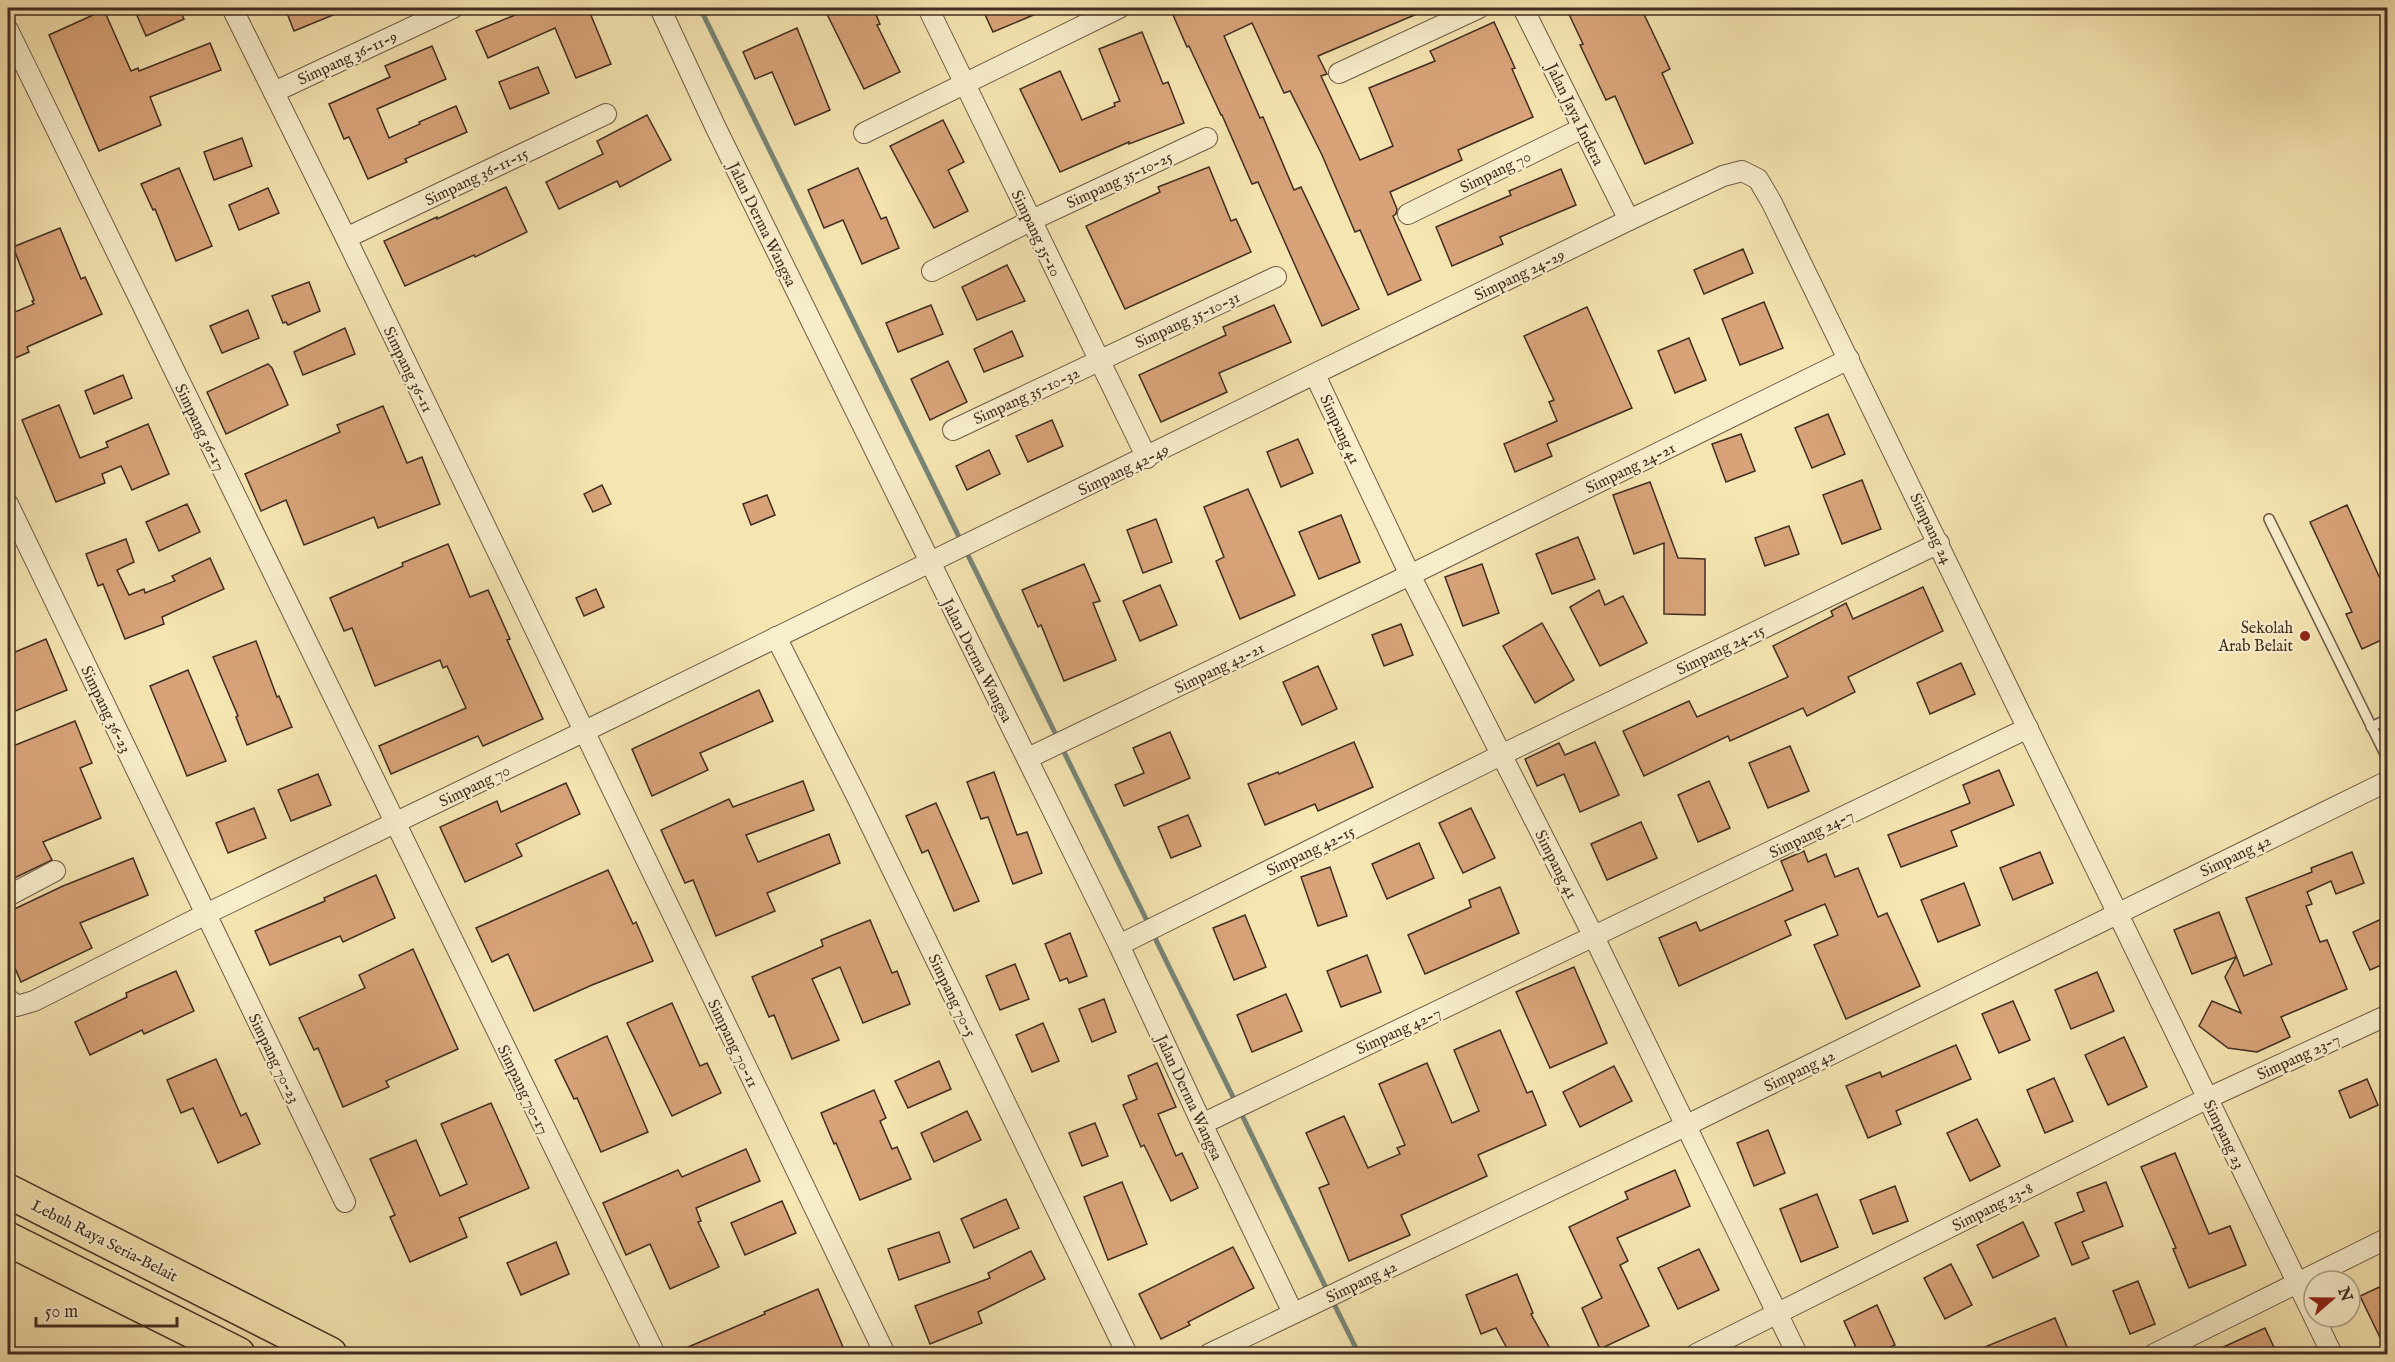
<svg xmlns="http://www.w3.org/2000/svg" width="2395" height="1362" viewBox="0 0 2395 1362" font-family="'IM FELL English',serif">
<rect width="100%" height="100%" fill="#f5e5b1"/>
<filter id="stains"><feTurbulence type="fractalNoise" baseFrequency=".00333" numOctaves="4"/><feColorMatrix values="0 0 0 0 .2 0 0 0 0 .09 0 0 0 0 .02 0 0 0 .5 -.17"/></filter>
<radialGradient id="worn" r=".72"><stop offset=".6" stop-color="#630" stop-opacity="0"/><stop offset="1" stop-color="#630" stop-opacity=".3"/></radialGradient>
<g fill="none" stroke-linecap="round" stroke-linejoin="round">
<!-- stream -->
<g stroke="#788577" stroke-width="5">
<path d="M700 8 1058 739"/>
<path d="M1062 748 1149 925"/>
<path d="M1153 934 1236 1103"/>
<path d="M1240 1111 1328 1292"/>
<path d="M1332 1300 1359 1354"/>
</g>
</g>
<!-- building -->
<g fill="#d8a379" stroke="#412d22" stroke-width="1.5">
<path d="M143 8H179L184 19 146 36 135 11Z"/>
<path d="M285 8H350L294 31Z"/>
<path d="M532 8H588L611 64 576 78 555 28 488 58 476 31Z"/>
<path d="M840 8H873L880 24 877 25 900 72 864 89 827 14Z"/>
<path d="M982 8H1050L993 32Z"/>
<path d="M1170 8H1431L1318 56 1327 74 1321 76 1360 160 1393 146 1369 88 1435 61 1430 51 1494 22 1515 68 1512 69 1533 117 1458 150 1462 160 1390 192 1397 209 1396 214 1393 216 1421 280 1388 295 1360 230 1355 232 1322 155 1290 91 1284 93 1252 23 1224 36 1260 118 1263 117 1294 190 1301 187 1359 309 1322 326 1258 182 1252 184 1222 115H1221L1189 46 1187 47Z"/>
<path d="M1566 8H1641L1670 69 1662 73 1693 143 1645 164 1615 96 1606 100 1580 45 1583 44Z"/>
<path d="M104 10 131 71 138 68 139 71 210 43 221 70 150 97 161 125 99 151 49 35Z"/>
<path d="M797 28 830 110 795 125 772 72 755 79 743 52Z"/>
<path d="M1142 32 1163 84 1168 82 1184 123 1129 144V142L1060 172 1020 89 1060 71 1082 120 1115 106 1114 103 1120 101 1099 49Z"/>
<path d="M432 46 446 79 377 109 389 138 420 124 419 122 456 106 467 132 405 159 407 162 368 179 349 137 344 139 329 104 390 77 385 66Z"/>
<path d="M538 67 549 93 510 109 499 82Z"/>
<path d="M647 115 671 160 620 187 617 181 559 209 546 182 603 154 597 141Z"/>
<path d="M943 120 964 162 948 170 968 211 934 228 890 146Z"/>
<path d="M242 138 252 166 214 180 204 152Z"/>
<path d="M1209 167 1231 221 1236 219 1251 252 1125 309 1086 226 1160 192 1158 187Z"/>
<path d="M179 168 212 246 176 261 155 209 153 210 141 184Z"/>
<path d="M858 168 881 219 886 217 899 248 862 264 843 220 824 228 808 190Z"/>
<path d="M1561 169 1576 205 1500 237 1503 244 1452 266 1436 227 1511 195 1509 191Z"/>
<path d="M506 187 527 232 475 257 474 255 405 286 384 241 437 217V219Z"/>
<path d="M268 188 279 213 239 230 229 205Z"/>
<path d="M60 228 81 279 85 277 102 314 27 347 29 352 8 361V315L34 304 32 301 34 300 13 247Z"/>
<path d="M1743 249 1753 273 1704 294 1694 270Z"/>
<path d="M1007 265 1025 301 977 320 962 287Z"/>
<path d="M309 282 320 311 288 325 286 322 283 323 272 296Z"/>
<path d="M1764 302 1783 348 1740 365 1722 319Z"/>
<path d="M931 305 943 334 898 352 886 323Z"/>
<path d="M1274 305 1291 342 1219 373 1227 392 1161 422 1139 375 1226 335 1223 327Z"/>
<path d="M1587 307 1632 408 1547 444 1552 456 1515 472 1504 444 1557 421 1549 402 1554 400 1524 336Z"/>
<path d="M248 310 259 338 222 353 210 326Z"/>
<path d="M345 328 355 354 303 375 294 352Z"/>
<path d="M1012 331 1023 356 984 372 974 349Z"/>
<path d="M1689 338 1706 380 1675 393 1658 351Z"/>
<path d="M948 361 967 402 930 420 911 379Z"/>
<path d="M268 364 272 368 288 405 226 434 207 392Z"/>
<path d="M123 375 132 398 94 414 85 391Z"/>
<path d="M59 405 80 458 108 447 106 442 148 424 169 474 132 490 121 466 102 474 105 483 56 502 22 420Z"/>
<path d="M383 406 407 463 422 457 440 504 378 528 374 517 304 545 286 500 261 511 245 474 340 432 337 425Z"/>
<path d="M1828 414 1845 454 1812 468 1795 428Z"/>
<path d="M1052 420 1063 446 1028 462 1016 436Z"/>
<path d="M1741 434 1755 471 1726 482 1712 444Z"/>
<path d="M1298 439 1313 473 1281 487 1267 452Z"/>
<path d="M989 450 1000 474 967 490 956 466Z"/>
<path d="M1862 480 1881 529 1842 544 1823 495Z"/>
<path d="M1650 482 1678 558 1705 559V615L1664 614V543L1634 554 1613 495Z"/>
<path d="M602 485 611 504 593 512 584 494Z"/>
<path d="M1248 489 1295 595 1240 619 1216 561 1224 557 1204 507Z"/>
<path d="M767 495 775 515 751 525 743 504Z"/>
<path d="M187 504 200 532 159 551 146 522Z"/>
<path d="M2347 505 2382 583 2388 580V637L2362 649 2346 614 2352 612 2310 522Z"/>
<path d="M1341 515 1360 562 1319 579 1299 532Z"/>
<path d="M1156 519 1172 562 1143 573 1127 530Z"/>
<path d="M1789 526 1799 554 1765 566 1755 538Z"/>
<path d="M1578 537 1595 579 1552 594 1536 554Z"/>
<path d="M126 539 134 562 117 570 129 595 144 589 145 593 175 581 172 576 210 558 224 589 162 617 164 624 125 639 103 584 98 586 86 554Z"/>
<path d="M448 544 470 597 488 590 510 639 507 640 543 719 483 746 478 736 391 774 379 746 466 708 447 666 443 668 440 660 375 686 352 628 344 631 330 598 403 566 402 563Z"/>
<path d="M1084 564 1100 601 1093 603 1116 660 1064 681 1041 625 1038 627 1022 590Z"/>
<path d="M1482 564 1499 613 1463 626 1445 577Z"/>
<path d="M1160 585 1177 625 1140 641 1123 601Z"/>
<path d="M1923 587 1943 631 1848 677 1855 692 1807 716 1803 708 1730 741 1728 736 1644 776 1623 731 1689 701 1697 717 1788 677 1773 646 1833 616 1831 611 1846 603 1853 619Z"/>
<path d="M596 589 604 607 584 616 576 598Z"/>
<path d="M1599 590 1605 605 1623 596 1647 643 1600 666 1570 607Z"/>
<path d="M1542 623 1574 680 1535 703 1503 646Z"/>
<path d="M1401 624 1413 655 1384 666 1372 635Z"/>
<path d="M46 639 67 690 8 714V655Z"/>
<path d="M256 641 277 697 279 696 292 727 247 745 236 717 238 716 213 657Z"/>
<path d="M1961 663 1975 694 1930 714 1917 683Z"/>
<path d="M1318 666 1337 709 1302 725 1283 682Z"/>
<path d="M188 670 226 761 187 776 150 686Z"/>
<path d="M759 690 773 721 700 753 708 770 652 796 632 749Z"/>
<path d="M75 721 92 763 80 768 101 818 43 842 52 860 8 881V748Z"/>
<path d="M1170 732 1190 778 1124 806 1115 785 1144 773 1133 748Z"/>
<path d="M1354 742 1373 787 1318 811 1315 804 1265 825 1248 784 1278 772 1279 774Z"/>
<path d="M1595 742 1619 795 1580 812 1564 774 1537 786 1525 759 1559 743 1565 755Z"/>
<path d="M1790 746 1809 791 1768 808 1749 763Z"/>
<path d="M1999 770 2014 805 1951 831 1957 846 1901 867 1888 835 1970 803 1963 785Z"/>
<path d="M994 772 1017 835 1027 832 1042 873 1013 884 988 817 981 819 967 782Z"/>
<path d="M318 774 331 805 291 821 278 790Z"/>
<path d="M803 781 814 810 746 835 758 862 829 834 840 863 767 893 775 911 716 936 693 880 685 883 661 830 729 799 733 807Z"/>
<path d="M1709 781 1730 828 1698 842 1678 795Z"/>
<path d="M566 783 580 814 516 844 522 856 465 882 440 827 497 801 501 812Z"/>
<path d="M936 803 979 901 954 911 928 850 922 853 906 816Z"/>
<path d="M254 808 266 838 228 853 216 823Z"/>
<path d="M1471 808 1495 858 1463 873 1439 823Z"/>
<path d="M1188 815 1201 846 1171 858 1158 827Z"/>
<path d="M1641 822 1657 858 1607 880 1591 844Z"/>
<path d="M1419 843 1434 878 1387 899 1372 864Z"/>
<path d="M1804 851 1808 862 1826 854 1835 877 1858 868 1878 917 1887 913 1920 986 1846 1019 1814 945 1838 935 1825 904 1785 921 1791 935 1679 986 1659 938 1696 922 1700 931 1793 890 1781 861Z"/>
<path d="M2040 852 2053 883 2013 900 2000 868Z"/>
<path d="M2352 852 2364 883 2336 894 2331 881 2307 892 2312 904 2306 906 2320 942 2327 940 2347 989 2281 1017 2290 1037 2257 1052 2228 1048 2199 1026 2212 1001 2241 1013 2225 977 2236 957 2192 974 2174 930 2219 912 2244 976 2272 964 2246 898 2312 872 2311 868Z"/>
<path d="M133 858 148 895 80 923 92 948 21 982 8 952V912L63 886Z"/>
<path d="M1330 867 1347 916 1318 926 1301 877Z"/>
<path d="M608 870 633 924 636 922 653 961 592 985 534 1011 508 954 492 962 476 928Z"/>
<path d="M376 875 395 918 343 942 340 936 270 965 255 931 325 901 324 898Z"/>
<path d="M1964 883 1980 925 1938 942 1921 900Z"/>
<path d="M1500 887 1519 933 1425 974 1408 935 1471 907 1469 900Z"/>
<path d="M1245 915 1266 967 1234 980 1213 928Z"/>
<path d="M2388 916V962L2370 970 2353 932Z"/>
<path d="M870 920 892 973 897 971 910 1004 863 1023 840 967 812 979 839 1040 792 1059 774 1015 769 1017 752 977 823 946 821 940Z"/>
<path d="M1070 933 1087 976 1069 983 1067 978 1060 981 1045 944Z"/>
<path d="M413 949 458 1049 386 1081 389 1087 343 1107 318 1048 314 1050 299 1018 365 988 359 975Z"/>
<path d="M1367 955 1381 992 1341 1007 1327 971Z"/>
<path d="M1015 964 1029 999 1000 1010 986 976Z"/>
<path d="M1574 967 1607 1043 1550 1068 1516 992Z"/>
<path d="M176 971 194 1011 144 1034 142 1030 90 1055 75 1022 127 997 126 993Z"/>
<path d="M2097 972 2114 1011 2071 1029 2055 990Z"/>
<path d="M1286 994 1302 1031 1252 1052 1237 1015Z"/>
<path d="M1104 999 1116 1032 1092 1042 1079 1009Z"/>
<path d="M2013 1001 2030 1040 1999 1053 1982 1014Z"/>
<path d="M672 1003 700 1066 707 1063 721 1093 672 1116 627 1023Z"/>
<path d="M1043 1023 1059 1061 1032 1072 1016 1035Z"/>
<path d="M1500 1030 1527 1093 1532 1091 1546 1125 1478 1155 1487 1176 1401 1215 1410 1235 1349 1261 1319 1188 1329 1184 1306 1133 1344 1116 1368 1168 1400 1154 1397 1148 1405 1145 1379 1084 1427 1063 1452 1123 1479 1111 1454 1050Z"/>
<path d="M607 1036 648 1132 601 1152 577 1098 574 1099 555 1060Z"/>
<path d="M2124 1037 2147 1087 2108 1105 2085 1055Z"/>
<path d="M1956 1045 1971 1079 1896 1111 1901 1124 1868 1138 1846 1086 1880 1072 1882 1077Z"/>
<path d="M216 1059 241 1116 246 1113 260 1144 218 1163 193 1108 181 1113 167 1080Z"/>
<path d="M939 1061 951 1089 908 1108 895 1081Z"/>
<path d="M1157 1063 1176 1107 1158 1114 1176 1156 1182 1153 1198 1188 1171 1201 1144 1145 1141 1147 1123 1105 1137 1099 1128 1076Z"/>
<path d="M1614 1066 1632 1101 1580 1127 1563 1092Z"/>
<path d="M2054 1078 2073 1121 2045 1133 2027 1090Z"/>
<path d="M2367 1079 2378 1105 2350 1118 2339 1091Z"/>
<path d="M874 1090 886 1118 880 1121 892 1149 897 1147 911 1179 860 1200 836 1143 834 1144 821 1113Z"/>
<path d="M491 1103 529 1188 459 1218 467 1237 410 1262 390 1217 395 1215 370 1159 416 1140 440 1196 467 1184 441 1124Z"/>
<path d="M967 1111 981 1140 934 1162 921 1133Z"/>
<path d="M1977 1119 2000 1166 1970 1181 1947 1133Z"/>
<path d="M1095 1123 1108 1156 1082 1166 1069 1133Z"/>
<path d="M1768 1130 1785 1173 1754 1186 1737 1143Z"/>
<path d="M746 1149 760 1181 696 1208 701 1221 698 1222 719 1267 670 1289 650 1244 626 1255 603 1203 678 1170 682 1177Z"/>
<path d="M2175 1153 2209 1234 2230 1226 2246 1265 2189 1288 2173 1249 2176 1248 2141 1167Z"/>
<path d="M1675 1170 1690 1206 1617 1238 1628 1261 1620 1265 1649 1326 1600 1349 1582 1308 1602 1298 1569 1227 1628 1199 1625 1192Z"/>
<path d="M1122 1182 1147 1244 1108 1260 1084 1197Z"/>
<path d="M2106 1182 2123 1226 2082 1242 2089 1258 2072 1265 2055 1223 2084 1211 2077 1193Z"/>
<path d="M1895 1186 1908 1221 1873 1234 1860 1200Z"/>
<path d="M1817 1194 1838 1247 1801 1262 1780 1209Z"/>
<path d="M1006 1199 1019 1228 974 1248 961 1219Z"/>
<path d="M782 1201 796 1233 745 1255 731 1223Z"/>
<path d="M2023 1222 2039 1256 1993 1278 1977 1245Z"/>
<path d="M939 1232 950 1262 899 1280 888 1249Z"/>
<path d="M556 1242 569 1274 521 1295 507 1263Z"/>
<path d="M1233 1247 1254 1288 1188 1322 1190 1325 1161 1339 1139 1294Z"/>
<path d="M1699 1249 1719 1290 1678 1309 1658 1268Z"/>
<path d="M1031 1251 1045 1279 978 1312 982 1323 930 1344 915 1306 990 1278 988 1273Z"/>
<path d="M1951 1264 1972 1305 1945 1319 1924 1278Z"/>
<path d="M1517 1274 1533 1313 1531 1314 1553 1354H1510L1496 1328 1481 1334 1466 1295Z"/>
<path d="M2138 1281 2155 1324 2130 1334 2113 1291Z"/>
<path d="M2388 1283V1354L2360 1296Z"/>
<path d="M818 1289 846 1354H672L765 1314 764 1312Z"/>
<path d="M1877 1305 1895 1345 1876 1354H1859L1844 1321Z"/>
<path d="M2055 1318 2070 1354H1968Z"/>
<path d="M2265 1328 2277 1354H2208Z"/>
</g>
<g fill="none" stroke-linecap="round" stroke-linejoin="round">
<defs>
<g id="lane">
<path d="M2269 519 2388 760"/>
<path d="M2371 727 2388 719"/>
</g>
<g id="street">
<path d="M232 8 346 238 885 1354"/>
<path d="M660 8 715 126 1119 945 1202 1124 1293 1313"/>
<path d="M928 8 1147 458"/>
<path d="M1523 8 1629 220"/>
<path d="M8 30 655 1354"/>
<path d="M1339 73 1479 8"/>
<path d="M274 92 453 8"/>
<path d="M864 133 1119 8"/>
<path d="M1408 214 1583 128"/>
<path d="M346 238 606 114"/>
<path d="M932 271 1032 220 1207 138"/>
<path d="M1315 375 1410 575 1594 937 1797 1354"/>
<path d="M953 430 1276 277"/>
<path d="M8 504 345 1202"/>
<path d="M776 637 858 799 1127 1354"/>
<path d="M1028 758 1410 575 1849 359"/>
<path d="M8 896 55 871"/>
<path d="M1119 945 1501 755 1939 543"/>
<path d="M8 999 17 1006 34 1001 206 914 583 732 1629 220 1723 176 1742 171 1758 179 1772 203 2332 1354"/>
<path d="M1202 1124 2028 728"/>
<path d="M1209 1354 1685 1126 2388 781"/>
<path d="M1696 1354 2208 1098 2388 1015"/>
<path d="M2154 1354 2388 1238"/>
</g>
<g id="highway">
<path d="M8 1191 330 1354"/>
<path d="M8 1239 238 1354"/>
</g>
</defs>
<!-- lane casing -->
<use href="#lane" stroke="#6e5b46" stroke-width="12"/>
<!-- street casing -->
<use href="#street" stroke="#6e5b46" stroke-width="22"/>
<!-- highway casing -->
<use href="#highway" stroke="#412d22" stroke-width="36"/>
<!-- lane -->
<use href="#lane" stroke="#f8eecc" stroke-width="9"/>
<!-- street -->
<use href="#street" stroke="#f8eecc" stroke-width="20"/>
<!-- highway -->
<use href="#highway" stroke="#f5e5b1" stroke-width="33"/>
</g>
<!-- markers -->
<circle fill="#8f2418" stroke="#f8eecc" stroke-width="2" cx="2305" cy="636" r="6"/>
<g text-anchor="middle" stroke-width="4.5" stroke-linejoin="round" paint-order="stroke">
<!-- street labels -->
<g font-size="16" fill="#412d22" stroke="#f8eecc">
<text transform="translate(347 57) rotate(-25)" y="6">Simpang 36-11-9</text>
<text transform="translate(1576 114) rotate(64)" y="6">Jalan Jaya Indera</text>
<text transform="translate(1495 171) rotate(-26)" y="6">Simpang 70</text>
<text transform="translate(476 176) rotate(-26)" y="6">Simpang 36-11-15</text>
<text transform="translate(1119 179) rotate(-25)" y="6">Simpang 35-10-25</text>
<text transform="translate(763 224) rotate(64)" y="6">Jalan Derma Wangsa</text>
<text transform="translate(1037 233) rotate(64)" y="6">Simpang 35-10</text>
<text transform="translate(1519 274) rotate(-26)" y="6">Simpang 24-29</text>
<text transform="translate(1187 319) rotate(-25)" y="6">Simpang 35-10-31</text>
<text transform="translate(409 369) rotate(64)" y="6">Simpang 36-11</text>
<text transform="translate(1026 395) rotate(-25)" y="6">Simpang 35-10-32</text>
<text transform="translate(201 427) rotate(64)" y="6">Simpang 36-17</text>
<text transform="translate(1341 429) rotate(65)" y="6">Simpang 41</text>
<text transform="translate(1630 467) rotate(-26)" y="6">Simpang 24-21</text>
<text transform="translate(1123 469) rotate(-26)" y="6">Simpang 42-49</text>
<text transform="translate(1932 528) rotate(64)" y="6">Simpang 24</text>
<text transform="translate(1720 649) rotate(-26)" y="6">Simpang 24-15</text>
<text transform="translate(978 660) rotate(63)" y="6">Jalan Derma Wangsa</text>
<text transform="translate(1219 667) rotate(-26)" y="6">Simpang 42-21</text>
<text transform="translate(107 709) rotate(64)" y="6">Simpang 36-23</text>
<text transform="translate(474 785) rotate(-26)" y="6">Simpang 70</text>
<text transform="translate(1811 833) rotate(-26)" y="6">Simpang 24-7</text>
<text transform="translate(1310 850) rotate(-26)" y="6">Simpang 42-15</text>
<text transform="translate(2235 855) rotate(-26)" y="6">Simpang 42</text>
<text transform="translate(1557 864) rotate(63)" y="6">Simpang 41</text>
<text transform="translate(953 995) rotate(64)" y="6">Simpang 70-5</text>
<text transform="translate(1398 1030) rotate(-25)" y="6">Simpang 42-7</text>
<text transform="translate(734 1043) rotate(64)" y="6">Simpang 70-11</text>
<text transform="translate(2298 1056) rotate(-25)" y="6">Simpang 23-7</text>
<text transform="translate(275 1058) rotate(64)" y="6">Simpang 70-23</text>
<text transform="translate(1799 1070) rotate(-26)" y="6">Simpang 42</text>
<text transform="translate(524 1089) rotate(64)" y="6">Simpang 70-17</text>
<text transform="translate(1190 1097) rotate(65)" y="6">Jalan Derma Wangsa</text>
<text transform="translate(2225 1134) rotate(64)" y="6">Simpang 23</text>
<text transform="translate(1992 1206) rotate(-27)" y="6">Simpang 23-8</text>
<text transform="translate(105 1240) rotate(27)" y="6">Lebuh Raya Seria–Belait</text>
<text transform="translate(1361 1281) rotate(-26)" y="6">Simpang 42</text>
</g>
<!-- poi labels -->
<g font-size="16" fill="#412d22" stroke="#f8eecc" text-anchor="end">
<text x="2293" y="633">Sekolah<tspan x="2293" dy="18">Arab Belait</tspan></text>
</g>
</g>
<!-- margin -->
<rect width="2395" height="1362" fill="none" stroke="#f5e5b1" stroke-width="30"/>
<rect x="9" y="9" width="2377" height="1344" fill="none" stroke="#412d22" stroke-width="3"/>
<rect x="15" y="15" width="2365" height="1332" fill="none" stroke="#412d22" stroke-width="1.5"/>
<!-- north arrow -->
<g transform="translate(2332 1299) rotate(70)"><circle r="28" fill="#f8eecc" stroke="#afa188" stroke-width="1.5"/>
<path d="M0-4.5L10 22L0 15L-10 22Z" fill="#8f2418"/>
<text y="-9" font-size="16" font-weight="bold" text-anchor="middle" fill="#412d22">N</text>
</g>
<!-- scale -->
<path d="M36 1317v9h141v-9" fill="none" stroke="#412d22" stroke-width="3"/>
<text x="45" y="1317" font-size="18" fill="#412d22" stroke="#f8eecc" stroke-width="4.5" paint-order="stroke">50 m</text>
<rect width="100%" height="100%" filter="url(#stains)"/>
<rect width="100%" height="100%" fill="url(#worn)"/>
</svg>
